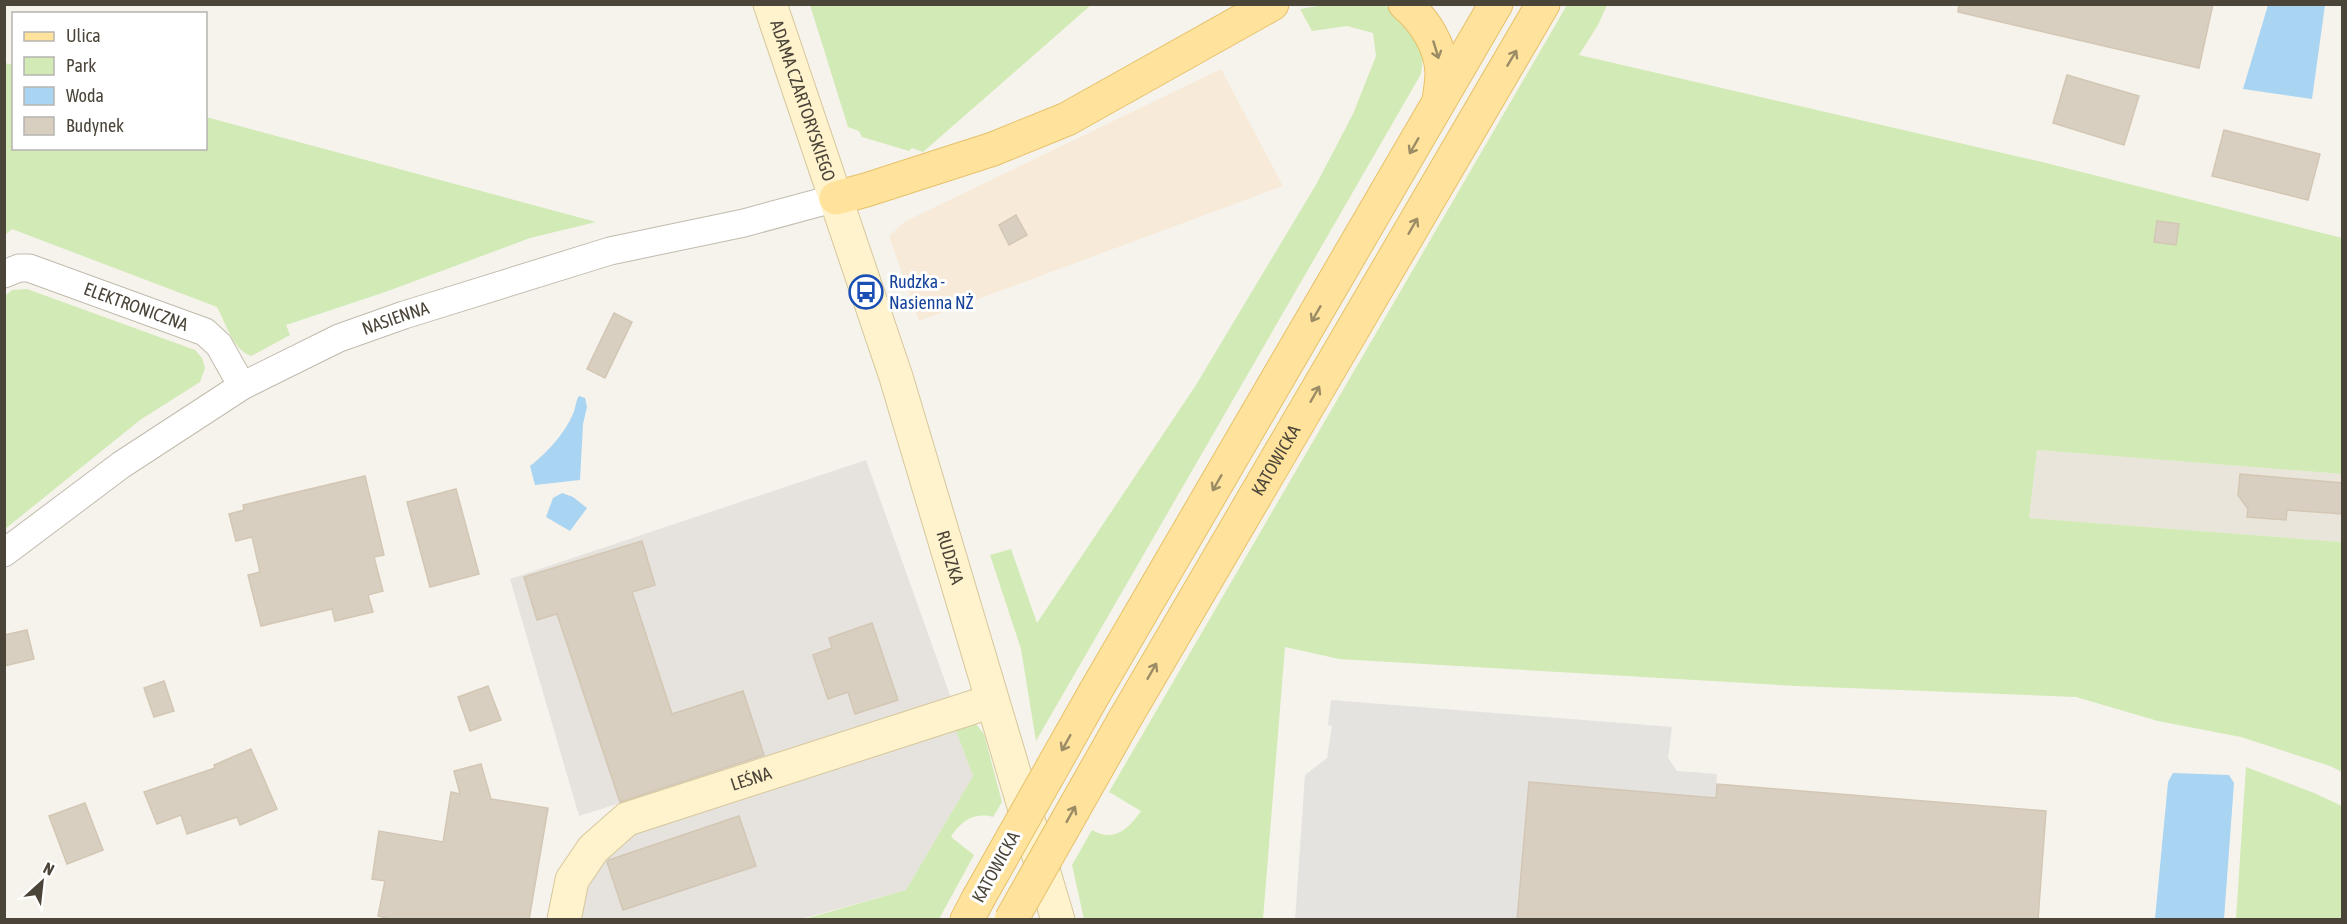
<svg xmlns="http://www.w3.org/2000/svg" width="2347" height="924" viewBox="0 0 2347 924" font-family="'Asap Condensed',sans-serif">
<rect width="100%" height="100%" fill="#f6f3ec"/>
<!-- residential -->
<path fill="#eae5da" d="M2037 450 2342 474V542L2029 518Z"/>
<!-- commercial -->
<path fill="#f7ead8" d="M1221 69 1283 186 919 321 889 236 906 221Z"/>
<!-- industrial -->
<g fill="#e6e2dd">
<path d="M866 460 951 698 579 816 510 579Z"/>
<path d="M955 728 973 776 906 890 801 919 577 920 586 876 628 833Z"/>
</g>
<!-- green -->
<g fill="#d2eab5">
<path d="M1376 4C1411 9 1427 43 1421 74L1036 741 1021 649 990 555 1011 549 1037 623 1196 385 1317 183 1353 114 1376 56 1373 33 1347 26 1312 31 1300 9 1324 5Z"/>
<path d="M810 5V4L1091 5 923 152 912 148 909 151 862 137 859 131 848 127Z"/>
<path d="M1567 5H1607L1598 25 1579 55 2042 162 2342 238V474L2037 450 2029 518 2342 542V772L2330 766 2241 737 2158 721 2076 697 1797 686 1339 659 1285 647 1263 919H1084L1072 865 1092 830C1113 843 1129 829 1141 811L1109 792Z"/>
<path d="M5 63 13 65 14 148H206V117L596 222 530 238 388 291 286 325 290 335 251 356C232 349 226 323 217 307L12 229 5 235Z"/>
<path d="M27 289 195 350 202 358 205 368 200 382 140 420 5 529V296L12 290Z"/>
<path d="M975 723 984 734 1002 802 993 817C974 812 961 821 951 837L974 855 939 919 801 920 906 890 973 776 955 728Z"/>
<path d="M2246 767 2314 793 2342 806V919H2236Z"/>
</g>
<!-- parking -->
<path fill="#e5e3e0" d="M1331 700 1672 727 1668 758 1677 771 1717 774 1706 919 1295 920 1305 775 1327 758 1332 726 1328 725Z"/>
<!-- water -->
<g fill="#a9d4f2">
<path d="M2268 5H2325L2312 99 2243 89Z"/>
<path d="M579 396 585 398 587 407 583 424 580 480 535 485 530 466C546 454 565 433 573 414 576 408 575 402 579 396Z"/>
<path d="M562 493 573 497 587 508 570 531 546 517 553 498Z"/>
<path d="M2173 773 2229 775 2234 783 2224 919H2155L2168 782Z"/>
</g>
<!-- building -->
<g fill="#d8cfc1" stroke="#d3c7b4" stroke-width="1.5">
<path d="M1959 4H2213L2199 68 1958 12Z"/>
<path d="M2067 75 2139 96 2124 145 2053 123Z"/>
<path d="M2224 130 2320 154 2308 200 2212 176Z"/>
<path d="M1016 215 1027 235 1009 245 999 225Z"/>
<path d="M2157 221 2179 224 2176 245 2154 242Z"/>
<path d="M614 313 632 322 605 378 587 369Z"/>
<path d="M2240 474 2343 483V514L2287 510 2286 520 2247 517 2248 509 2238 495Z"/>
<path d="M365 476 384 555 374 557 383 591 368 595 373 612 335 621 332 609 261 626 248 575 260 572 252 537 236 541 229 514 244 510 243 505Z"/>
<path d="M456 489 479 574 430 587 407 502Z"/>
<path d="M642 541 655 585 632 592 672 714 743 691 764 755 620 802 557 614 537 620 524 577Z"/>
<path d="M872 623 898 700 855 714 848 692 828 699 813 655 832 648 829 638Z"/>
<path d="M27 630 34 659 4 666V635Z"/>
<path d="M164 681 174 711 154 717 144 688Z"/>
<path d="M488 686 501 720 470 731 458 697Z"/>
<path d="M251 749 277 809 240 825 237 817 187 834 181 815 157 824 144 792 215 768 214 765Z"/>
<path d="M481 764 491 799 548 808 529 920H394L378 916 385 881 372 879 379 831 443 842 451 792 460 794 454 771Z"/>
<path d="M1529 782 1716 798 1717 784 2046 811 2038 920H1517Z"/>
<path d="M85 803 103 850 67 864 49 816Z"/>
<path d="M739 816 756 866 623 910 607 862 609 860Z"/>
</g>
<g fill="none" stroke-linecap="round" stroke-linejoin="round">
<defs>
<g id="street">
<path id="s1" d="M4 274 19 268H29L205 332 219 345 242 386"/>
<path id="s2" d="M4 553 121 465 242 386 339 338 404 315 610 251 744 223 836 198"/>
</g>
<g id="secondary">
<path id="s3" d="M770 4 896 377 1058 920"/>
<path id="s4" d="M564 920 572 880 593 849 627 819 992 701"/>
</g>
<g id="primary">
<path d="M1405 4C1425 21 1441 46 1442 73 1442 82 1440 92 1439 101"/>
<path d="M836 198 866 190 993 149 1067 119 1272 4"/>
<path d="M1095 692 1496 4"/>
<path id="s5" d="M1123 722 1543 4"/>
<path d="M967 920 978 899"/>
</g>
</defs>
<!-- street casing -->
<use href="#street" stroke="#c2bbae" stroke-width="29"/>
<!-- secondary casing -->
<use href="#secondary" stroke="#d6c79b" stroke-width="35"/>
<!-- primary casing -->
<use href="#primary" stroke="#e6c16a" stroke-width="35"/>
<!-- street -->
<use href="#street" stroke="#fff" stroke-width="27"/>
<!-- secondary -->
<use href="#secondary" stroke="#fff3cd" stroke-width="33"/>
<!-- primary -->
<use href="#primary" stroke="#ffe39c" stroke-width="33"/>
<defs>
<g id="primary-bridge">
<path d="M978 899 1095 692"/>
<path d="M1011 920 1123 722"/>
</g>
</defs>
<!-- primary-bridge casing -->
<use href="#primary-bridge" stroke="#e6c16a" stroke-width="35" stroke-linecap="butt"/>
<!-- primary-bridge -->
<use href="#primary-bridge" stroke="#ffe39c" stroke-width="33"/>
</g>
<!-- one-way arrows -->
<defs><path id="oneway-shaft" d="M-6 0H5M1.5-3L5.5 0L1.5 3" fill="none" stroke-width="1.6" stroke-linecap="round" stroke-linejoin="round" transform="scale(1.5)"/></defs>
<g stroke="#9c8c66">
<use href="#oneway-shaft" transform="translate(1436 50) rotate(73)"/>
<use href="#oneway-shaft" transform="translate(1512 58) rotate(-59)"/>
<use href="#oneway-shaft" transform="translate(1414 146) rotate(120)"/>
<use href="#oneway-shaft" transform="translate(1413 226) rotate(-60)"/>
<use href="#oneway-shaft" transform="translate(1316 314) rotate(120)"/>
<use href="#oneway-shaft" transform="translate(1315 394) rotate(-60)"/>
<use href="#oneway-shaft" transform="translate(1217 483) rotate(120)"/>
<use href="#oneway-shaft" transform="translate(1152 671) rotate(-60)"/>
<use href="#oneway-shaft" transform="translate(1066 743) rotate(119)"/>
<use href="#oneway-shaft" transform="translate(1071 814) rotate(-61)"/>
</g>
<!-- icons -->
<defs>
<symbol id="bus-ring" viewBox="-11 -11 22 22"><circle r="9.5" fill="#fff" stroke="#1a4fb4" stroke-width="1.5"/><path d="M-5-6H5V4H4V6H2V4H-2V6H-4V4H-5ZM-3.5-4V0h7V-4ZM-3.5 1.2v1.5H-2V1.2ZM2 1.2v1.5H3.5V1.2Z" fill="#1a4fb4"/></symbol>
</defs>
<g fill-rule="evenodd">
<use href="#bus-ring" x="847" y="273" width="38" height="38"/>
</g>
<g text-anchor="middle" stroke-width="6" stroke-linejoin="round" paint-order="stroke">
<!-- street labels -->
<g font-size="18" fill="#4b4439" stroke="#fff">
<text dy="6" stroke="none"><textPath href="#s3" startOffset="102">ADAMA CZARTORYSKIEGO</textPath></text>
<text dy="6" stroke="none"><textPath href="#s1" startOffset="140">ELEKTRONICZNA</textPath></text>
<text dy="6" stroke="none"><textPath href="#s2" startOffset="459">NASIENNA</textPath></text>
<text dy="6" stroke="none"><textPath href="#s5" startOffset="303">KATOWICKA</textPath></text>
<text dy="6" stroke="none"><textPath href="#s3" startOffset="582">RUDZKA</textPath></text>
<text dy="6" stroke="none"><textPath href="#s4" startOffset="254">LEŚNA</textPath></text>
<text transform="translate(996 867) rotate(-61)" y="6">KATOWICKA</text>
</g>
<!-- transit labels -->
<g font-size="18" fill="#164399" stroke="#fff" text-anchor="start">
<text x="889" y="288">Rudzka -<tspan x="889" dy="21">Nasienna NŻ</tspan></text>
</g>
</g>
<!-- border -->
<rect width="2347" height="924" fill="none" stroke="#4b4439" stroke-width="12"/>
<!-- legend -->
<rect x="12" y="12" width="195" height="138" fill="#ffffff" stroke="#b7b4b0" stroke-width="1.5"/>
<rect x="24" y="32" width="30" height="9" fill="#ffe39c" stroke="#b7b4b0" stroke-width="1.5"/>
<text x="66" y="42" font-size="18" fill="#4b4439">Ulica</text>
<rect x="24" y="57" width="30" height="18" fill="#d2eab5" stroke="#b7b4b0" stroke-width="1.5"/>
<text x="66" y="72" font-size="18" fill="#4b4439">Park</text>
<rect x="24" y="87" width="30" height="18" fill="#a9d4f2" stroke="#b7b4b0" stroke-width="1.5"/>
<text x="66" y="102" font-size="18" fill="#4b4439">Woda</text>
<rect x="24" y="117" width="30" height="18" fill="#d8cfc1" stroke="#b7b4b0" stroke-width="1.5"/>
<text x="66" y="132" font-size="18" fill="#4b4439">Budynek</text>
<!-- north arrow -->
<g transform="translate(42 882) rotate(27)" stroke="#ffffff" stroke-width="4.5" paint-order="stroke">
<path d="M0-4.5L10 22L0 15L-10 22Z" fill="#4b4439"/>
<text y="-9" font-size="16" font-weight="bold" text-anchor="middle" fill="#4b4439">N</text>
</g>
</svg>
